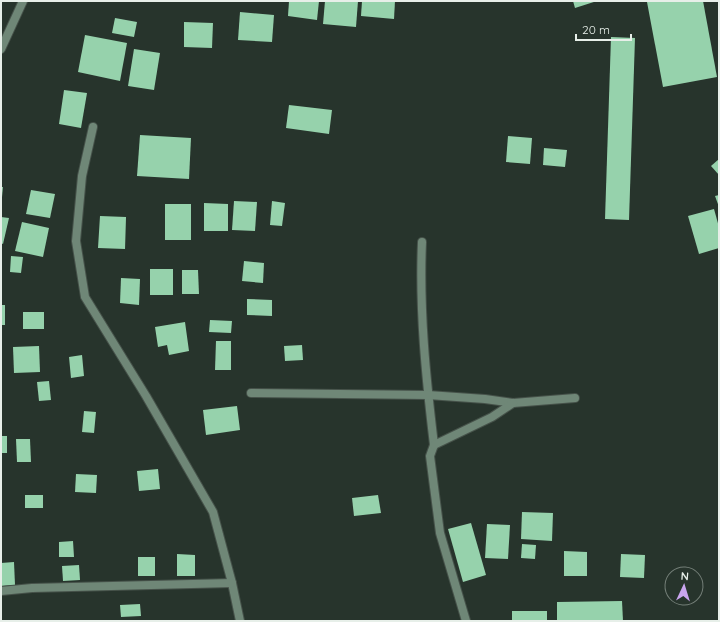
<svg xmlns="http://www.w3.org/2000/svg" width="720" height="622" viewBox="0 0 720 622" font-family="Quicksand,sans-serif">
<rect width="100%" height="100%" fill="#27342c"/>
<!-- building -->
<g fill="#96d2ac">
<path d="M289 1H319L317 20 288 16Z"/>
<path d="M325 1H358L356 27 323 24Z"/>
<path d="M362 1H395L394 19 361 16Z"/>
<path d="M573 1H597L575 8Z"/>
<path d="M652 1H703L717 77 663 87 647 2Z"/>
<path d="M240 12 274 15 272 42 238 40Z"/>
<path d="M115 18 137 22 134 37 112 33Z"/>
<path d="M184 22 213 23 212 48 184 47Z"/>
<path d="M85 35 127 43 120 81 78 72Z"/>
<path d="M611 37 635 38 629 220 605 219Z"/>
<path d="M134 49 160 53 154 90 128 86Z"/>
<path d="M64 90 87 93 81 128 59 124Z"/>
<path d="M289 105 332 110 329 134 286 128Z"/>
<path d="M140 135 191 138 189 179 137 176Z"/>
<path d="M508 136 532 138 530 164 506 162Z"/>
<path d="M544 148 567 150 565 167 543 165Z"/>
<path d="M719 159V175L711 166Z"/>
<path d="M1 187H3L2 197 1 196Z"/>
<path d="M31 190 55 194 50 218 26 214Z"/>
<path d="M719 195V207L715 196Z"/>
<path d="M234 201 257 202 255 231 232 230Z"/>
<path d="M272 201 285 203 282 226 270 225Z"/>
<path d="M204 203 228 204V231H204Z"/>
<rect x="165" y="204" width="26" height="36"/>
<path d="M714 209 719 227V248L699 254 688 216Z"/>
<path d="M100 216 126 217 125 249 98 248Z"/>
<path d="M1 217 9 218 3 244 1 243Z"/>
<path d="M22 222 49 228 43 257 15 251Z"/>
<path d="M11 256 23 257 21 273 10 272Z"/>
<path d="M244 261 264 263 263 283 242 281Z"/>
<rect x="150" y="269" width="23" height="26"/>
<path d="M182 270H198L199 294H182Z"/>
<path d="M121 278 140 279 139 305 120 303Z"/>
<path d="M247 299 272 300V316L247 315Z"/>
<rect x="1" y="305" width="4" height="20"/>
<rect x="23" y="312" width="21" height="17"/>
<path d="M210 320 232 321 231 333 209 332Z"/>
<path d="M185 322 189 351 169 355 167 345 158 347 155 327Z"/>
<path d="M216 341H231V370H215Z"/>
<path d="M302 345 303 360 285 361 284 346Z"/>
<path d="M39 346 40 372 14 373 13 347Z"/>
<path d="M82 355 84 376 71 378 69 357Z"/>
<path d="M49 381 51 400 39 401 37 382Z"/>
<path d="M237 406 240 430 206 435 203 410Z"/>
<path d="M84 411 96 412 94 433 82 432Z"/>
<rect x="1" y="436" width="6" height="17"/>
<path d="M16 439H30L31 462H17Z"/>
<path d="M158 469 160 489 139 491 137 471Z"/>
<path d="M76 474 97 475 96 493 75 492Z"/>
<rect x="25" y="495" width="18" height="13"/>
<path d="M378 495 381 513 354 516 352 498Z"/>
<path d="M522 512 553 513 552 541 521 539Z"/>
<path d="M471 523 486 575 463 582 448 529Z"/>
<path d="M487 524 510 525 508 559 485 558Z"/>
<path d="M73 541 74 557H59V542Z"/>
<path d="M522 544 536 545 535 559 521 558Z"/>
<path d="M564 551 587 552V576H564Z"/>
<path d="M177 554 195 555V576H177Z"/>
<path d="M621 554 645 555 644 578 620 577Z"/>
<rect x="138" y="557" width="17" height="19"/>
<path d="M14 562 15 585 1 586V563Z"/>
<path d="M79 565 80 580 63 581 62 566Z"/>
<path d="M622 601 623 621H557V602Z"/>
<path d="M140 604 141 616 121 617 120 605Z"/>
<rect x="512" y="611" width="35" height="10"/>
</g>
<g fill="none" stroke-linecap="round" stroke-linejoin="round">
<defs>
<g id="minor">
<path d="M1 49 23 1"/>
<path d="M93 127 82 176 76 241 85 297 146 396 213 512 232 583 240 621"/>
<path d="M422 242C419 310 426 378 434 445L430 456 440 533 466 621"/>
<path d="M251 393 428 395 485 399 513 403 575 398"/>
<path d="M434 445 492 417 513 403"/>
<path d="M1 591 32 588 232 583"/>
</g>
</defs>
<!-- minor casing -->
<use href="#minor" stroke="#46524a" stroke-width="10"/>
<!-- minor -->
<use href="#minor" stroke="#6f8777" stroke-width="8"/>
</g>
<!-- border -->
<rect width="720" height="622" fill="none" stroke="#e7efe9" stroke-width="4"/>
<!-- north arrow -->
<g transform="translate(684 586) rotate(4)"><circle r="19" fill="#27342c" stroke="#747f78"/>
<path d="M0-3L7 15L0 10L-7 15Z" fill="#c9a5ee"/>
<text y="-6" font-size="11" font-weight="bold" text-anchor="middle" fill="#e7efe9">N</text>
</g>
<!-- scale -->
<path d="M576 34v6h55v-6" fill="none" stroke="#e7efe9" stroke-width="2"/>
<text x="582" y="34" font-size="12" fill="#e7efe9" stroke="#27342c" stroke-width="3" paint-order="stroke">20 m</text>
</svg>
